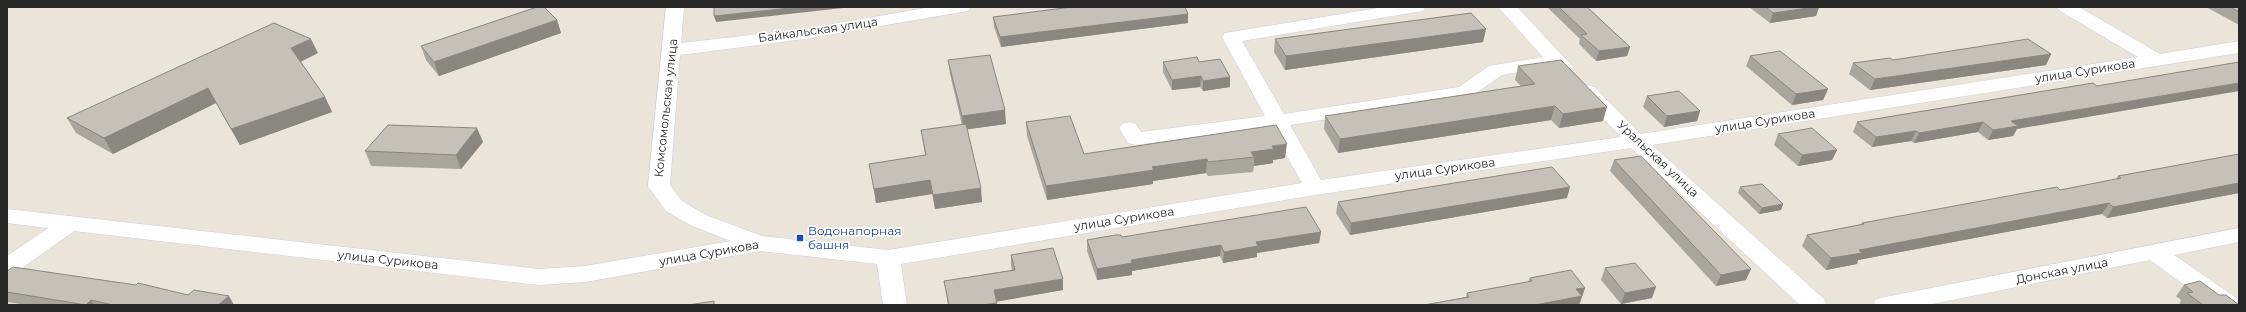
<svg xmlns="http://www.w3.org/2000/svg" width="2246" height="312" viewBox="0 0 2246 312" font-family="Montserrat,sans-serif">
<rect width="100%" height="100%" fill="#ebe4d8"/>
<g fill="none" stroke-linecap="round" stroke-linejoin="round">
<defs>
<g id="minor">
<path d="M666 7H684L681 43 804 29 931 7H971L968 11 962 12 804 39 680 55 670 185 682 201 706 215 762 236 888 250 1302 183 1271 128 1135 145 1128 143 1119 128 1122 124 1129 122 1136 124 1141 132 1265 116 1222 37 1225 33 1384 7H1426L1423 11 1417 12 1242 41 1284 114 1459 87 1489 66 1543 57 1498 7H1517L1573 67 1570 71C1562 73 1558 72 1552 66L1502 75 1472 96 1465 98 1290 125 1321 180 1621 137 1577 91 1580 87 1587 85 1594 87 1641 134 2138 57 2060 11 2057 7H2079L2160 54 2239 41V53L1652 145 1824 299 1827 305H1800L1631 148 1315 195 901 264 907 305H883L877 264 760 251 585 282 539 285 74 231 15 273 7 275V256L48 228 7 223V209L539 269 585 266 731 241 690 225 666 211 648 186Z"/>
<path d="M2239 228V242L2174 255 2238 299 2239 305H2212L2150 260 1927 305H1873L1876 299 1885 297Z"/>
</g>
</defs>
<!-- minor casing -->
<use href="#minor" stroke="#cdcfe1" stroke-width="1"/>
<!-- minor -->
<use href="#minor" fill="#fff" fill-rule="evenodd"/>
</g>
<!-- wall -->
<g fill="#a9a69e">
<path d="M1547 7H1587L1630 47 1627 56 1596 61 1579 44 1580 39Z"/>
<path d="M1749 7H1819L1816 16 1770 23Z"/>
<path d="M2209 7H2239V25L2208 8Z"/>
<path d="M993 17 1188 23 1001 47 994 27Z"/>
<path d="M557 20 561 33 439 76 426 60 421 46Z"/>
<path d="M1486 29 1483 42 1285 70 1274 52 1275 39Z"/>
<path d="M318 53 300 62 325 97 332 112 240 145 216 103 113 154 76 133 67 118Z"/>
<path d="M2051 54 2046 65 1870 90 1849 74 1853 63 1893 60Z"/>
<path d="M1750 56 1828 89 1823 100 1792 105 1746 66Z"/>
<path d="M948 60 1006 124 967 129 982 202 935 209 932 194 876 203 869 164 925 155 921 130 962 125 950 74Z"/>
<path d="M1163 62 1230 77V87L1203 91 1200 87 1172 90 1163 72Z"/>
<path d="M1518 66 1603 121 1559 128 1551 120 1338 153 1324 129 1325 116 1521 86 1515 80Z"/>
<path d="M2093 83 2017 129 2013 136 1988 140 1978 132 1914 143 1911 141 1872 147 1853 132 1857 122Z"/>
<path d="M1647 96 1700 111 1697 121 1664 127 1643 107Z"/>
<path d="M1026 122 1084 154 1285 158 1273 160V163L1254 166 1253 172 1208 176 1206 173 1153 181V184L1047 200 1027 136Z"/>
<path d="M1778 134 1837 150 1832 160 1798 166 1774 145Z"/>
<path d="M483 142 461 169 371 166 365 151Z"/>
<path d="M2239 154V193L2107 218 2102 214 1858 260 1857 264 1826 270 1802 246 1807 235 1860 225 1862 223 2060 190 2116 179 2118 176Z"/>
<path d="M1614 160 1746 280 1716 286 1610 171Z"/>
<path d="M1740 187 1783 204 1781 210 1759 214 1738 193Z"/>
<path d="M1567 198 1350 235 1336 213 1338 202Z"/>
<path d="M1321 232 1319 243 1257 253V257L1223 263 1220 256 1132 271V275L1097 280 1087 251V240L1122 237Z"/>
<path d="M1011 255 1063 279V290L996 301 997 305H948L944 281 1012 270 1011 266Z"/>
<path d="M1605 268 1652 298 1621 304 1601 280Z"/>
<path d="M7 271 188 295 234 305H27L7 302Z"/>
<path d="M1530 278 1585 288 1579 305H1424L1466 297 1467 293 1528 282Z"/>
<path d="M2184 285 2219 295 2239 305H2179L2181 300 2176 296Z"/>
</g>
<!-- shaded-wall -->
<g fill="#8a8781">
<path d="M800 7H852L716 22 714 16Z"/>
<path d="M1815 7H1819L1816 16 1770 23 1773 13Z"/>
<path d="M1188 14V23L1001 47 1000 37Z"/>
<path d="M557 20 561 33 439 76 434 62Z"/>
<path d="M1486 29 1483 42 1285 70 1286 56Z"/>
<path d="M311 39 318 53 298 63 291 48Z"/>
<path d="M1630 47 1627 56 1596 61 1599 51Z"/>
<path d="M2051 54 2046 65 1870 90 1875 79Z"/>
<path d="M1201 76 1200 87 1172 90V80Z"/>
<path d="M1230 77V87L1203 91V81Z"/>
<path d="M2239 83V91L2017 129 2013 136 1988 140 1993 130 2011 121Z"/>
<path d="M208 88 216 103 113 154 104 138Z"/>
<path d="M1828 89 1823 100 1792 105 1796 94Z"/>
<path d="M325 97 332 112 240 145 231 129Z"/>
<path d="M1555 106 1551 120 1338 153 1340 139Z"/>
<path d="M1607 107 1603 121 1559 128 1563 114Z"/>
<path d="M1005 110 1006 124 963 130 962 116Z"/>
<path d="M1700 111 1697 121 1664 127 1667 116Z"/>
<path d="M1983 122 1978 132 1914 143 1919 133Z"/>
<path d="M477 128 483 142 461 169 456 155Z"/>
<path d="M1916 131 1911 141 1872 147 1876 137Z"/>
<path d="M1287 144 1285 158 1273 160V163L1254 166V157L1251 152 1272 146Z"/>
<path d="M1837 150 1832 160 1798 166 1802 155Z"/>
<path d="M1207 159 1206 173 1153 181V184L1047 200 1046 186 1152 167Z"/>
<path d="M930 180 932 194 876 203 874 189Z"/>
<path d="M2239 183V193L2107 218 2113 207Z"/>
<path d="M1570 187 1567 198 1350 235 1351 223Z"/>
<path d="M981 188 982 202 935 209 933 195Z"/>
<path d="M2109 203 2102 214 1858 260 1857 264 1826 270 1831 258 1859 250Z"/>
<path d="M1783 204 1781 210 1759 214 1762 208Z"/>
<path d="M1321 232 1319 243 1257 253V257L1223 263 1224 252 1256 242Z"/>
<path d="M1221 245 1220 256 1132 271V275L1097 280V269L1131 260Z"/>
<path d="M1751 269 1746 280 1716 286 1721 275Z"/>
<path d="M1063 279V290L995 302 994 290Z"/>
<path d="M1656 287 1652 298 1621 304 1625 293Z"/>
<path d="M1585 288 1579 305H1535L1576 289Z"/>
<path d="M229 296 234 305H218Z"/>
<path d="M91 300 94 305H86Z"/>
<path d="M997 303V305H982Z"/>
</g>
<!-- building -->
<g fill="#c5c1b8" stroke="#8a8781">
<path d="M537 7H544L557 20 434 62 421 46Z"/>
<path d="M714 7H800L714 16Z"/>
<path d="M1072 7H1185L1188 14 1000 37 993 17Z"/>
<path d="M1559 7H1587L1630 47 1599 51 1581 35 1587 34Z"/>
<path d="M1766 7H1815L1773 13Z"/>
<path d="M2230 7H2239V12Z"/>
<path d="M1471 13 1486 29 1286 56 1275 39Z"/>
<path d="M274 23 311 39 291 48 325 97 231 129 208 88 104 138 67 118Z"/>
<path d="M2028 39 2051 54 1875 79 1853 63 1890 58 1893 60Z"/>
<path d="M1780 51 1828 89 1796 94 1750 56Z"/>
<path d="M990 55 1005 110 962 116 948 60Z"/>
<path d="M1197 57 1199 62 1220 59 1230 77 1203 81 1201 76 1172 80 1163 62Z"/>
<path d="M1561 60 1607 107 1563 114 1555 106 1340 139 1325 116 1535 84 1518 66Z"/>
<path d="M2239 62V83L2011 121 2018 126 1993 130 1983 122 1919 133 1916 131 1876 137 1857 122 2093 83 2097 86Z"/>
<path d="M1679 91 1700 111 1667 116 1647 96Z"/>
<path d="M1070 116 1084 154 1276 125 1287 144 1272 146 1274 149 1251 152 1254 157 1208 162 1207 159 1152 167 1154 170 1046 186 1026 122Z"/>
<path d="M966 124 981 188 933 195 930 180 874 189 869 164 926 155 921 130Z"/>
<path d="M388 125 477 128 456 155 365 151Z"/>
<path d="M1812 128 1837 150 1802 155 1778 134Z"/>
<path d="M2239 154V183L2113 207 2109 203 1859 250 1862 253 1831 258 1807 235 1864 224 1862 223 2057 187 2060 190 2121 178 2118 176Z"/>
<path d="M1641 156 1751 269 1721 275 1614 160Z"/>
<path d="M1552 167 1570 187 1351 223 1338 202Z"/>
<path d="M1762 184 1783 204 1762 208 1740 187Z"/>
<path d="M1306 207 1321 232 1256 242 1258 246 1224 252 1221 245 1131 260 1132 263 1097 269 1087 240 1115 235H1121L1122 237Z"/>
<path d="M1053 248 1063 279 994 290 997 303 982 305H949L944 281 1015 270 1011 255Z"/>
<path d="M1635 263 1656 287 1625 293 1605 268Z"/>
<path d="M13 267 136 285 138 283 188 295 194 290 229 296 218 305H113L91 300 86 305 7 292V271Z"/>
<path d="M1571 270 1585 288 1576 289 1582 296 1535 305H1424L1469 297 1467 293 1532 281 1530 278Z"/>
<path d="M2200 281 2219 295H2226L2239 305H2203L2187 293 2193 292 2184 285Z"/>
<path d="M714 301V305H688Z"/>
</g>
<!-- markers -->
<rect fill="#1a4fb4" stroke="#fff" stroke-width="1.5" x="796" y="234" width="8" height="8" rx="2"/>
<g text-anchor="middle" stroke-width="3.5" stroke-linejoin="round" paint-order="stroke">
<!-- street labels -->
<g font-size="12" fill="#272727" stroke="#fff">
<text transform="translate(818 30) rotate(-8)" y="4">Байкальская улица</text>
<text transform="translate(2085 71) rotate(-9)" y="4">улица Сурикова</text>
<text transform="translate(666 108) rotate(-84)" y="4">Комсомольская улица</text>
<text transform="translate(1765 121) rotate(-9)" y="4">улица Сурикова</text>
<text transform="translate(1658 159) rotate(43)" y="4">Уральская улица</text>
<text transform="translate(1445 169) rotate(-8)" y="4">улица Сурикова</text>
<text transform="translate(1124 219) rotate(-9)" y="4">улица Сурикова</text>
<text transform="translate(709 253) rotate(-10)" y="4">улица Сурикова</text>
<text transform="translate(388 260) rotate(6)" y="4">улица Сурикова</text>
<text transform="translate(2062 271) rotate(-11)" y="4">Донская улица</text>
</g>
<!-- transit labels -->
<g font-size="12" fill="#164399" stroke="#fff" text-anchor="start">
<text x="808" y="235">Водонапорная<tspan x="808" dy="14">башня</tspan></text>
</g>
</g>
<!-- border -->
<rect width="2246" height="312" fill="none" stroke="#272727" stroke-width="16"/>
</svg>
